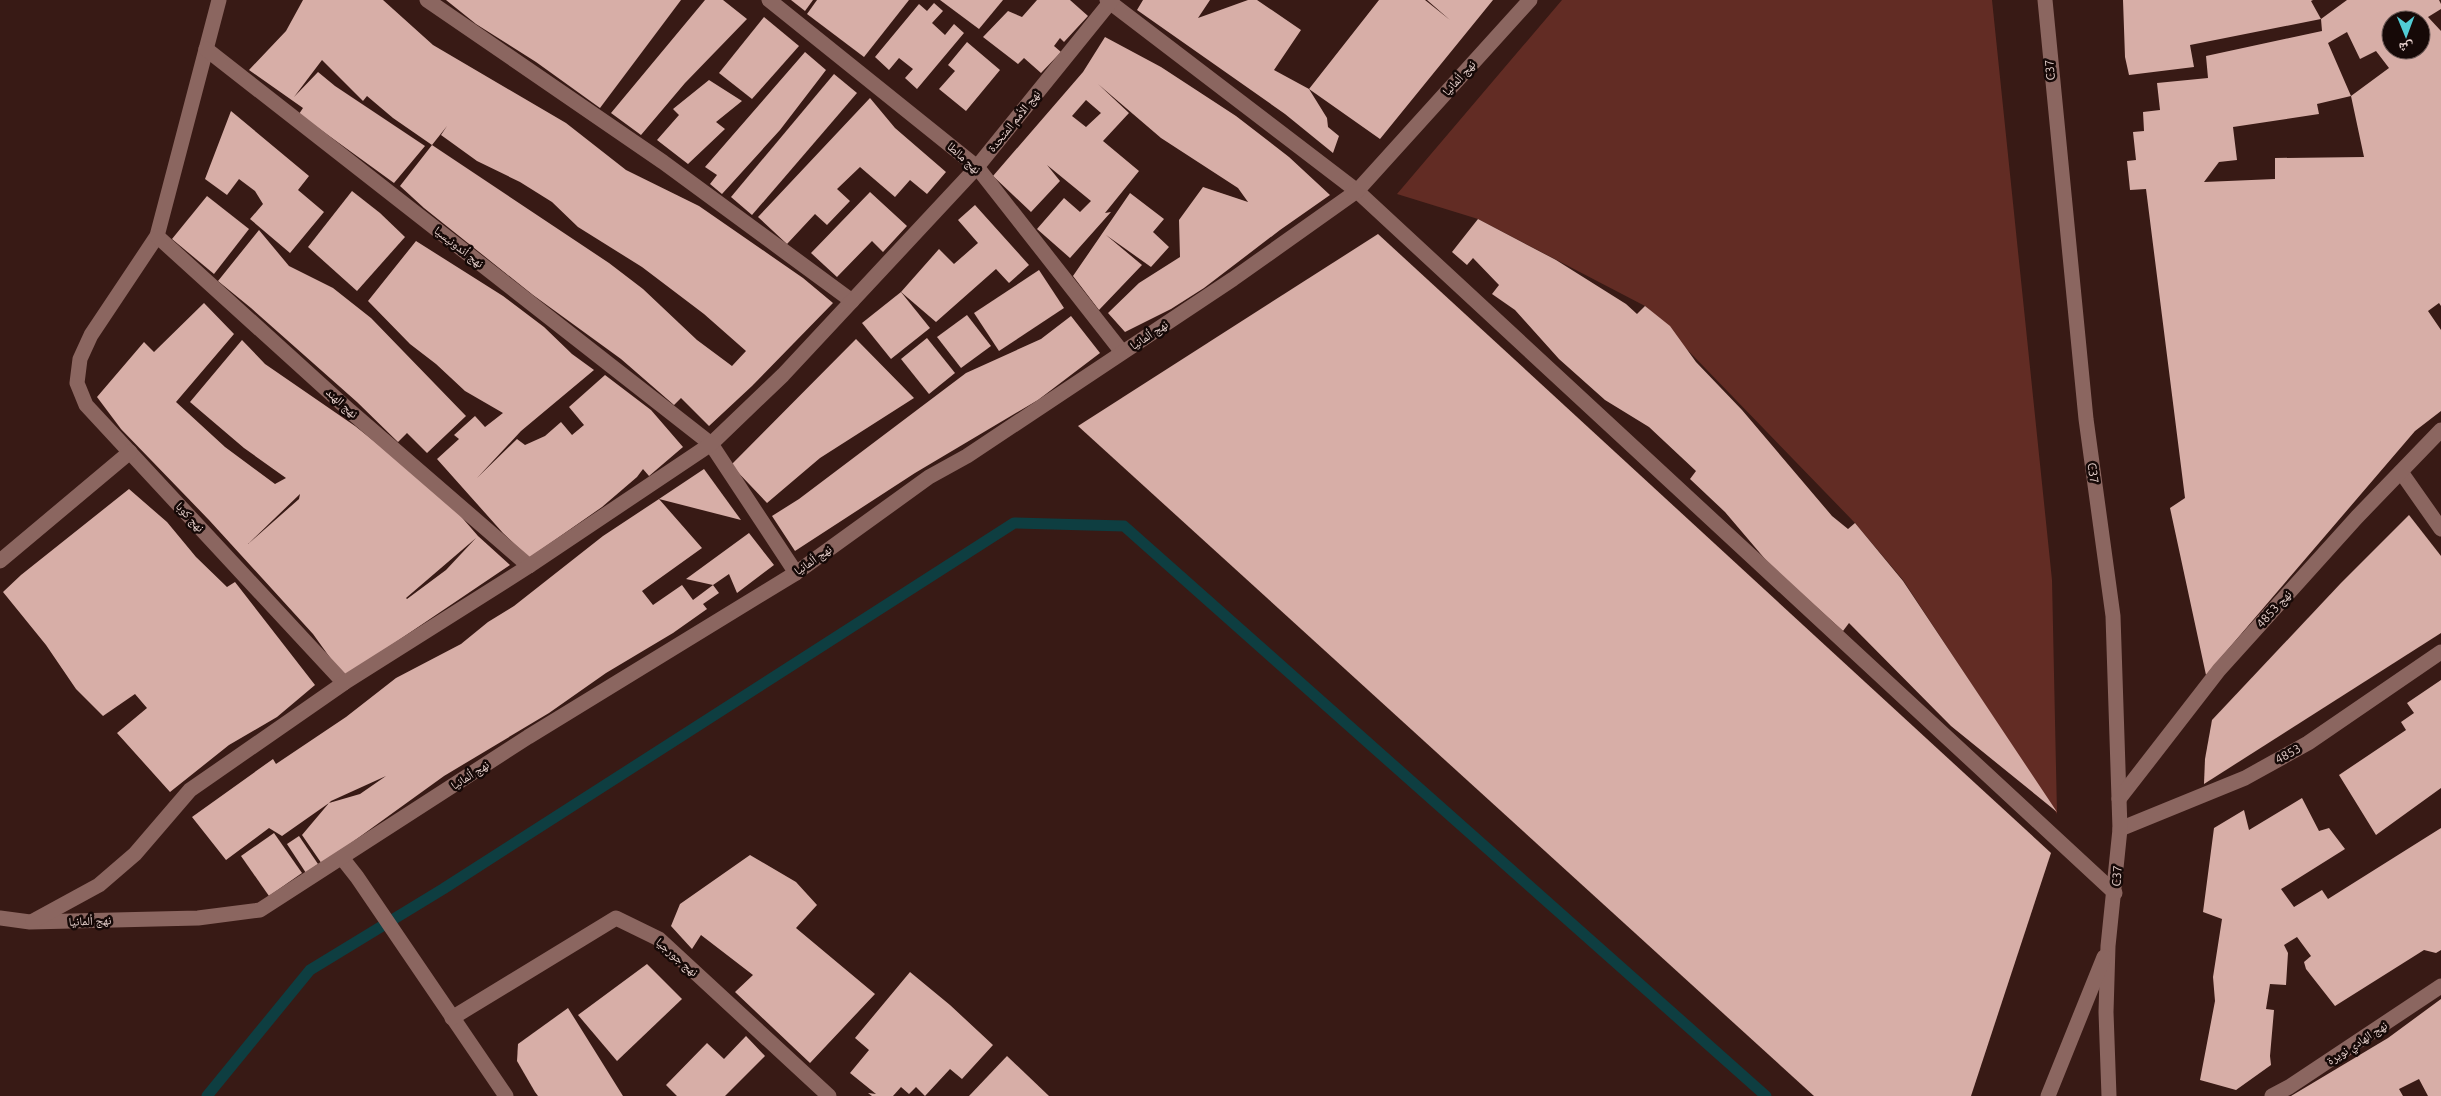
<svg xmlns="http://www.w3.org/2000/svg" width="2441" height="1096" viewBox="0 0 2441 1096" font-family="Ubuntu,'Noto Naskh Arabic',sans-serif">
<rect width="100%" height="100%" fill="#381a15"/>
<!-- green -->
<path fill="#622c24" d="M1562 0H1992L2052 580 2057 814 1903 580 1855 523 1645 306 1478 219 1397 194Z"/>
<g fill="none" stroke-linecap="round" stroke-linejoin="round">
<!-- stream -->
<path stroke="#0e3e41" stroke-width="11" d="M207 1096 310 970 443 889 1014 523 1124 526 1766 1096"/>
</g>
<!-- building -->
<g fill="#d7aea7" fill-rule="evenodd">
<path d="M303 0H383L433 45 566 123 626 170 699 206 803 278 833 303 752 386 709 426 681 398 674 405 621 359 533 295 424 208 400 186 432 145 609 263 643 289 697 340 732 366 746 351 704 314 642 267 578 227 552 202 520 182 477 161 441 135 447 126 432 145 393 118 367 96 363 101 322 60 294 97 318 72 335 86 425 146 394 183 299 114 303 108 249 70 286 31Z"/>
<path d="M446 0H681L600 108 536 62 476 24Z"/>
<path d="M705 0H723L747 19 685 83 641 135 611 113Z"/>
<path d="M791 0H813L805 11Z"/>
<path d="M817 0H909L864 57 807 14Z"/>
<path d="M940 0H1003L979 29Z"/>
<path d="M1037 0H1070L1088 16 1064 42 1060 38 1054 46 1061 52 1041 73 1024 58 1018 64 983 37 1008 11 1022 17Z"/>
<path d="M1143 0H1210L1198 18 1248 0H1257L1301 30 1274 70 1309 89 1327 118 1328 127 1339 136 1333 153 1285 114 1137 10Z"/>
<path d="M1379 0H1425L1450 20 1427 0H1493L1380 139 1309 89Z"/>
<path d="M2123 0H2313L2311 1 2321 19 2190 45 2194 67 2129 75 2125 57Z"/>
<path d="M2347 0H2439L2441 4V9L2428 17 2441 31V306L2439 303 2428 311 2441 330V411L2415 431 2206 675 2170 508 2185 498 2146 189 2130 190 2127 161 2136 160 2133 132 2144 131 2143 112 2160 110 2157 83 2208 78 2206 56 2322 31 2321 19ZM2391 20H2421V50H2391ZM2347 32 2360 59 2376 51 2389 68 2351 96 2364 157 2275 158V179L2204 182 2219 162 2237 160 2233 127 2319 114 2317 104 2351 96 2328 43Z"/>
<path d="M934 3 943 11 932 23 945 35 954 24 964 33 917 89 905 78 913 69 899 58 889 70 875 57 919 4 927 11Z"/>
<path d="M764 17 799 46 752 99 719 73Z"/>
<path d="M1105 37 1161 67 1236 116 1289 157 1330 195 1280 230 1204 288 1171 309 1125 332 1108 313 1139 283 1180 257 1179 220 1203 187 1248 202 1238 188 1161 138 1098 84 1129 113 1103 141 1139 171 1105 213 1111 212 1070 258 1037 229 1064 198 1080 212 1091 201 1047 165 1060 181 1031 212 993 176 1083 72ZM1086 100 1101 113 1086 127 1072 116Z"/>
<path d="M967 42 1000 70 966 111 939 89 955 71 948 65Z"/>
<path d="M805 52 826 70 780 130 722 194 710 184 717 175 705 167Z"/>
<path d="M834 74 857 93 752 215 731 197Z"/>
<path d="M709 80 742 101 716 122 725 129 688 164 657 140 679 115 673 109Z"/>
<path d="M870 98 895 128 946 172 927 194 910 180 895 197 860 167 837 189 850 201 827 225 815 214 787 244 758 217Z"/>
<path d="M231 111 309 176 298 190 324 212 290 253 250 219 263 204 255 191 239 179 227 195 205 179Z"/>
<path d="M352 191 380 213 405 237 357 291 308 247Z"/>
<path d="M870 192 907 226 883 252 872 241 837 277 811 253Z"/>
<path d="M1130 193 1164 219 1153 232 1169 247 1151 267 1106 235 1142 265 1099 310 1073 276Z"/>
<path d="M207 196 249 229 214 274 172 239Z"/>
<path d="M975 205 1029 265 1009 283 996 269 936 322 901 292 939 249 954 264 978 243 958 220Z"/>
<path d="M1478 219 1556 260 1626 304 1637 314 1645 306 1670 326 1696 362 1742 410 1832 516 1848 529 1855 523 1903 581 2057 812 1951 726 1849 623 1843 631 1771 566 1725 512 1690 479 1696 471 1649 427 1605 400 1559 359 1515 310 1492 294 1499 285 1473 258 1467 265 1452 252Z"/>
<path d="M259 230 289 266 333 288 371 318 466 416 427 453 407 433 398 442 357 402 251 308 218 281Z"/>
<path d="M1378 234 2051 853 1971 1096H1814L1078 426Z"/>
<path d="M416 241 503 296 544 327 572 354 594 370 521 431 477 478 517 439 525 445 545 436 561 422 572 435 584 425 569 407 605 375 651 410 683 447 649 476 643 469 637 477 602 507 529 558 503 533 437 459 459 439 454 435 475 416 485 427 503 413 465 391 436 364 410 344 368 301Z"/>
<path d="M1039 270 1064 308 999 351 974 313Z"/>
<path d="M901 292 930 328 891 359 862 323Z"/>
<path d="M204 303 234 334 176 402 225 447 275 484 286 478 244 448 190 402 242 340 265 364 355 426 404 465 451 505 478 536 510 565 344 677 313 634 209 520 121 429 97 397 144 342 154 352ZM300 494 299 499 248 544ZM476 538 446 570 407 599 406 598Z"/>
<path d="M967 315 991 346 961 368 937 337Z"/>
<path d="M1071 316 1100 353 1038 400 915 473 795 551 772 516 799 499 966 373 1041 339Z"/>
<path d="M927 338 955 373 929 394 901 359Z"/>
<path d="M856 339 914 398 820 458 767 503 731 465Z"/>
<path d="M704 469 741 520 659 499Z"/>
<path d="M129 489 167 522 196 557 227 587 235 582 315 685 277 717 229 745 170 792 117 733 147 708 135 694 103 716 76 689 46 645 3 592 21 575Z"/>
<path d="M659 499 702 548 642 591 653 605 682 585 693 600 713 585 719 593 703 604 707 609 673 633 606 673 549 713 444 776 322 864 302 835 329 803 282 836 269 828 226 860 192 817 273 759 276 764 346 717 396 678 461 644 488 622 514 606 603 536ZM386 776 360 794 329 803 331 801Z"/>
<path d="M2409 515 2441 556V633L2204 784 2205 759 2212 720 2341 583Z"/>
<path d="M749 533 774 565 737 593 729 574 713 585 686 579Z"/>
<path d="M2441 680V788L2376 835 2339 775 2406 730 2401 722 2414 713 2407 703Z"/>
<path d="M2302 798 2319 831 2329 828 2345 849 2281 889 2294 907 2322 890 2328 899 2441 828V950L2436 953 2424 950 2335 1006 2306 969 2304 962 2311 956 2297 937 2284 945 2288 953 2286 985 2270 984 2266 1009 2274 1010 2270 1056 2271 1065 2236 1090 2200 1080 2215 1001 2213 977 2222 919 2203 912 2214 828 2244 810 2249 830Z"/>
<path d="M274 833 302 873 269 896 241 856Z"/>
<path d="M299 836 318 864 306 873 287 844Z"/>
<path d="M750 855 796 882 817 905 796 928 875 994 810 1063 735 992 753 975 701 935 692 949 671 926 680 904Z"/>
<path d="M647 964 682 999 617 1061 578 1015Z"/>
<path d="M910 972 950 1005 993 1045 962 1079 950 1069 925 1096 916 1087 909 1094 901 1087 893 1096H872L868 1093 876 1094 850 1073 869 1050 855 1038Z"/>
<path d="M2441 999V1096H2428L2419 1079 2399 1089 2403 1096H2291L2388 1038Z"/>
<path d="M568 1008 623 1096H538L535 1092 517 1061 518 1044Z"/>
<path d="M746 1036 765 1056 725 1096H677L666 1085 707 1043 724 1059Z"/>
<path d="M1007 1056 1049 1096H969Z"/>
</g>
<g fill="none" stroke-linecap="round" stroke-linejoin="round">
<!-- lane -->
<path stroke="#8b6660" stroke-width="15" d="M1357 191 2115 893"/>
<!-- street -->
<g stroke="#8b6660" stroke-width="15">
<path d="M219 0 157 236 91 335 80 359 77 383 86 405 344 683"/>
<path d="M427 0 663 162 852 301"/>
<path d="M769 0 977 167 1122 352"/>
<path d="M1107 0 1357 191"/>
<path d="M206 49 711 444 796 573"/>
<path d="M157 236 350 411 529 566"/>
<path d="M2401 472 2441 529"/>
<path d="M0 561 130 452"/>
<path d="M2120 829 2245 778 2308 743 2441 652"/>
<path d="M342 858 357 877 506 1096"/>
<path d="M0 918 30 922 198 918 260 910 528 737 796 573 929 477 967 456 1233 279 1357 191 1530 0"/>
<path d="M33 921 99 885 135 854 190 790 344 683 529 566 711 444 783 375 977 167 1112 0"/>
<path d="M452 1018 616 918 659 939 829 1096"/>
<path d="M2272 1096 2289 1087 2441 986"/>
</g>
<!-- secondary -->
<g stroke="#8b6660" stroke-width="15">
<path d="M2045 0 2086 419 2113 616 2120 829 2108 946 2106 1012 2109 1096"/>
<path d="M2119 799 2219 670 2357 517 2441 430"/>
<path d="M2048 1096 2104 957"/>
</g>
</g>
<g text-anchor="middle" stroke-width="5" stroke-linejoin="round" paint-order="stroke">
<!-- street labels -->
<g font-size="12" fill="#e7d1cd" stroke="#160907">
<text transform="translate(2050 70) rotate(-95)" y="4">C37</text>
<text transform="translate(1459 78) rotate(-48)" y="4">نهج ألمانيا</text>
<text transform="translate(1014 121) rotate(-51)" y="4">نهج الأمم المتحدة</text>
<text transform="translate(964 158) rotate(42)" y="4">نهج مالطا</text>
<text transform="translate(459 247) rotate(38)" y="4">نهج أندونيسيا</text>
<text transform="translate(1149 335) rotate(-34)" y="4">نهج ألمانيا</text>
<text transform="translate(342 403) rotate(42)" y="4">نهج الهند</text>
<text transform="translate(2093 473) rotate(82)" y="4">C37</text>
<text transform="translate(190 517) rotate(47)" y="4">نهج كوبا</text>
<text transform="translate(813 560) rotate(-35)" y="4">نهج ألمانيا</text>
<text transform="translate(2274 609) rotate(-48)" y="4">نهج 4853</text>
<text transform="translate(2288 754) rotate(-29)" y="4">4853</text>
<text transform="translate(470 775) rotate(-33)" y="4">نهج ألمانيا</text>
<text transform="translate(2117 876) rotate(-86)" y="4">C37</text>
<text transform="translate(90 921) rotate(-2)" y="4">نهج ألمانيا</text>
<text transform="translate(677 957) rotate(41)" y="4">نهج جورجيا</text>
<text transform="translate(2357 1043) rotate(-33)" y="4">نهج الهادي نويرة</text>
</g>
</g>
<!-- north arrow -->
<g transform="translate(2406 35) rotate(179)"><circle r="24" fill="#160907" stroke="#6a5956"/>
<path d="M0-4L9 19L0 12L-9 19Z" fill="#51ccd5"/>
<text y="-8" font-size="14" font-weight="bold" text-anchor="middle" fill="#e7d1cd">ش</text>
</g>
</svg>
